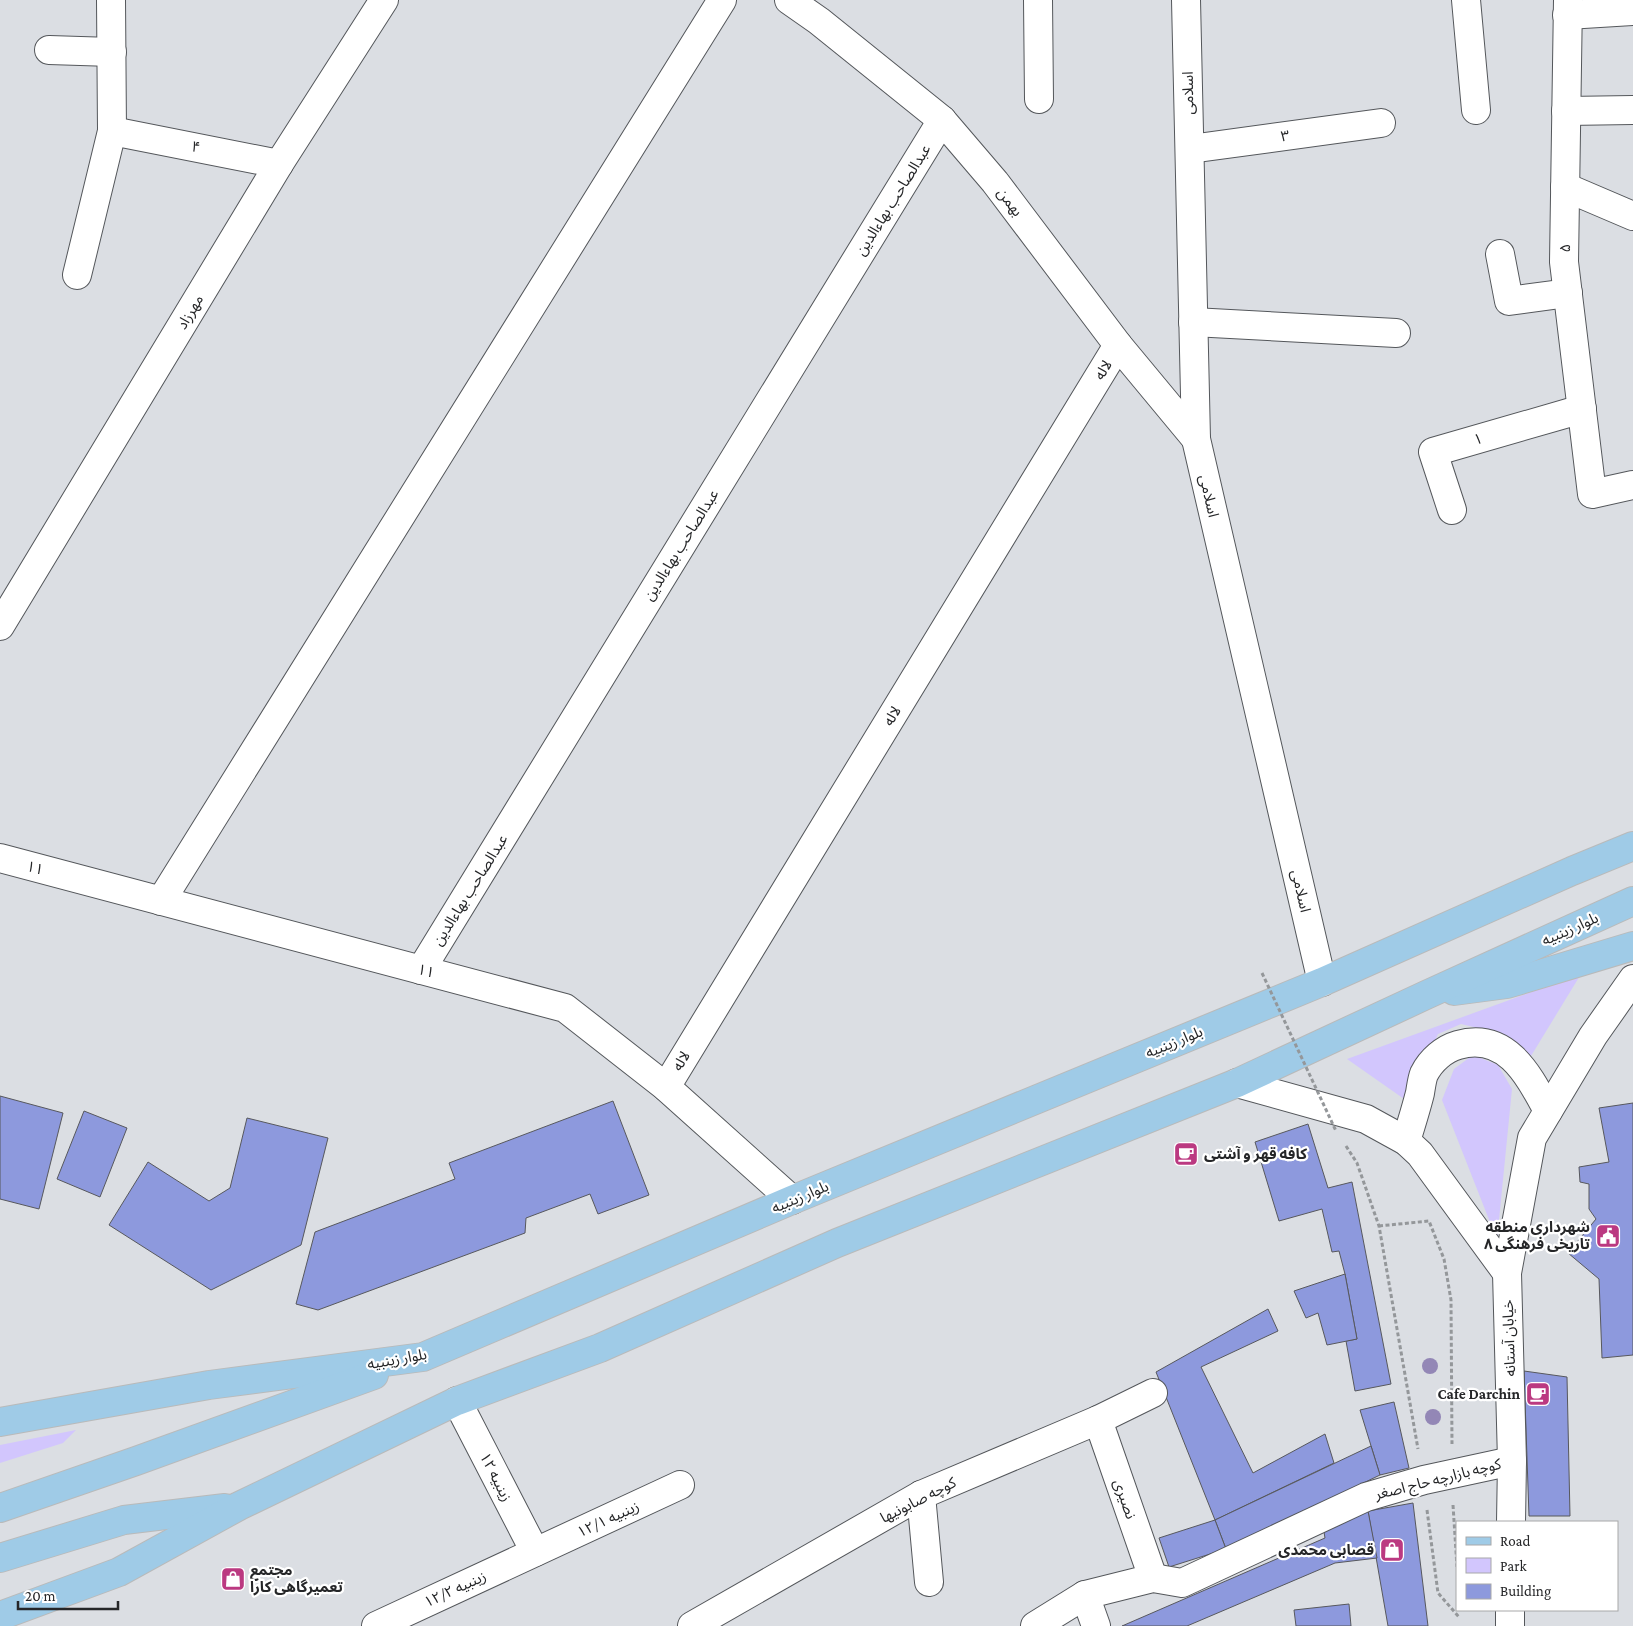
<svg xmlns="http://www.w3.org/2000/svg" width="1633" height="1626" viewBox="0 0 1633 1626" font-family="'Crimson Pro','Noto Sans Arabic',serif">
<rect width="100%" height="100%" fill="#dbdee3"/>
<!-- green -->
<g fill="#d2c6fd">
<path d="M1581 974 1531 1056 1499 1033 1461 1024 1438 1034 1407 1101 1347 1059Z"/>
<path d="M1473 1055 1498 1065 1512 1089 1497 1240 1442 1100 1454 1069Z"/>
<path d="M76 1430 63 1443 0 1463V1445Z"/>
</g>
<!-- building -->
<g fill="#8d99dd" stroke="#57585d">
<path d="M0 1096 63 1113 39 1209 0 1199Z"/>
<path d="M613 1101 649 1195 598 1214 590 1194 526 1218 525 1233 318 1310 296 1304 315 1232 455 1179 449 1163Z"/>
<path d="M1633 1103V1355L1602 1358 1599 1279 1568 1253 1596 1219 1589 1209V1184L1580 1182 1579 1167 1609 1162 1599 1108Z"/>
<path d="M84 1111 127 1128 100 1197 57 1179Z"/>
<path d="M247 1118 328 1138 301 1245 211 1290 109 1225 148 1162 209 1201 230 1188Z"/>
<path d="M1308 1124 1328 1188 1352 1182 1391 1384 1355 1391 1346 1341 1357 1339 1345 1274 1339 1251 1332 1252 1322 1209 1279 1221 1255 1142Z"/>
<path d="M1345 1274 1357 1339 1327 1345 1318 1313 1306 1318 1294 1291Z"/>
<path d="M1268 1309 1278 1331 1201 1367 1253 1473 1325 1434 1334 1463 1215 1520 1156 1372Z"/>
<path d="M1524 1371 1567 1377 1570 1516H1529Z"/>
<path d="M1394 1402 1409 1468 1380 1475 1360 1410Z"/>
<path d="M1371 1446 1380 1475 1226 1549 1215 1520Z"/>
<path d="M1413 1503 1428 1626H1388L1368 1511Z"/>
<path d="M1368 1511 1377 1558 1335 1563 1187 1626H1122L1325 1538 1324 1532Z"/>
<path d="M1215 1520 1226 1549 1169 1567 1159 1538Z"/>
<path d="M1349 1604 1351 1626H1296L1294 1610Z"/>
</g>
<g fill="none" stroke-linecap="round" stroke-linejoin="round">
<defs>
<g id="minor">
<path d="M789 0 819 21 942 120 995 182 1118 345 1196 439"/>
<path d="M1038 0 1039 99"/>
<path d="M1186 0 1196 439 1322 982"/>
<path d="M1466 0 1476 110"/>
<path d="M1568 0 1564 262 1592 494 1633 485"/>
<path d="M1567 15 1633 11"/>
<path d="M49 50 112 52"/>
<path d="M1566 111 1633 110"/>
<path d="M112 131 279 164"/>
<path d="M1190 149 1381 123"/>
<path d="M1565 187 1633 216"/>
<path d="M1500 254 1509 301 1568 293"/>
<path d="M77 275 112 131 111 0"/>
<path d="M1193 322 1396 333"/>
<path d="M1452 510 1433 452 1582 409"/>
<path d="M0 626 279 164 384 0"/>
<path d="M0 858 565 1008 666 1087 792 1200"/>
<path d="M161 901 722 0"/>
<path d="M421 970 942 120"/>
<path d="M1237 1083 1366 1119 1406 1141 1420 1154 1507 1273"/>
<path d="M666 1087 1118 345"/>
<path d="M1406 1141C1411 1125 1416 1109 1420 1093 1421 1087 1422 1079 1424 1074 1431 1060 1444 1049 1458 1045 1507 1031 1529 1076 1548 1111"/>
<path d="M457 1401 535 1552"/>
<path d="M1098 1420 1153 1578"/>
<path d="M921 1495 929 1582"/>
<path d="M1511 1522 1512 1461 1507 1273 1532 1138 1593 1036 1633 979"/>
<path d="M1085 1595 1096 1626"/>
<path d="M376 1626 680 1485"/>
<path d="M692 1626 921 1495 1098 1420 1153 1393"/>
<path d="M1035 1626 1085 1595 1153 1578 1182 1583 1366 1497 1424 1480 1512 1461"/>
<path d="M1510 1626V1610"/>
</g>
<g id="major">
<path d="M1454 991 1507 984 1633 946"/>
<path d="M0 1422 209 1385 423 1357 792 1200 1322 982 1572 871 1633 846"/>
<path d="M0 1508 136 1461 374 1375"/>
<path d="M0 1558 124 1520 225 1508"/>
<path d="M0 1616 119 1572 239 1506 457 1401 600 1348 837 1243 1237 1083 1426 995 1633 901"/>
</g>
</defs>
<!-- minor casing -->
<use href="#minor" stroke="#54575b" stroke-width="30"/>
<!-- major casing -->
<use href="#major" stroke="#b9baba" stroke-width="30"/>
<!-- path -->
<g stroke="#94979a" stroke-width="3" stroke-dasharray="4 2.5" stroke-linecap="butt">
<path d="M1346 1146 1357 1163 1379 1226 1418 1449"/>
<path d="M1379 1226 1429 1221 1444 1259 1451 1300 1452 1444"/>
<path d="M1453 1505 1457 1567"/>
<path d="M1427 1510 1438 1593 1459 1617"/>
</g>
<!-- minor -->
<use href="#minor" stroke="#fff" stroke-width="28"/>
<!-- major -->
<use href="#major" stroke="#9fcbe7" stroke-width="28"/>
<!-- path-bridge -->
<path stroke="#94979a" stroke-width="3" stroke-dasharray="4 2.5" stroke-linecap="butt" d="M1262 973 1336 1131"/>
</g>
<!-- trees -->
<g fill="#9387b6">
<circle cx="1430" cy="1366" r="8"/>
<circle cx="1433" cy="1417" r="8"/>
</g>
<!-- icons -->
<defs>
<symbol id="cafe-square" viewBox="-11 -11 22 22"><rect x="-9" y="-9" width="18" height="18" rx="4" fill="#bb3981" stroke="#fff"/><path d="M-5.5-4.5H6V0H3Q3 3.5 0 3.5H-2.5Q-5.5 3.5-5.5 0ZM3-3.2v2h1.7v-2ZM-6 4.5H4V6H-6Z" fill="#fff"/></symbol>
<symbol id="civic-square" viewBox="-11 -11 22 22"><rect x="-9" y="-9" width="18" height="18" rx="4" fill="#bb3981" stroke="#fff"/><path d="M-.6-6.5H3V-4.5H.6V-3L4-1V1h2V6H-6V1h2V-1L-.6-3ZM-1.2 2.5V6h2.4V2.5Z" fill="#fff"/></symbol>
<symbol id="shop-square" viewBox="-11 -11 22 22"><rect x="-9" y="-9" width="18" height="18" rx="4" fill="#bb3981" stroke="#fff"/><path d="M-5-2.5h2.3a2.7 3.5 0 0 1 5.4 0H5L5.5 6h-11ZM-1.5-2.5h3a1.5 2.3 0 0 0-3 0Z" fill="#fff"/></symbol>
</defs>
<g fill-rule="evenodd">
<use href="#cafe-square" x="1172" y="1140" width="28" height="28"/>
<use href="#civic-square" x="1594" y="1222" width="28" height="28"/>
<use href="#cafe-square" x="1524" y="1380" width="28" height="28"/>
<use href="#shop-square" x="1378" y="1536" width="28" height="28"/>
<use href="#shop-square" x="219" y="1565" width="28" height="28"/>
</g>
<g text-anchor="middle" stroke-width="4.5" stroke-linejoin="round" paint-order="stroke">
<!-- street labels -->
<g font-size="15" fill="#252628" stroke="#fff">
<text transform="translate(1188 93) rotate(-91)" y="5">اسلامی</text>
<text transform="translate(1285 136) rotate(-8)" y="5">۳</text>
<text transform="translate(196 147) rotate(11)" y="5">۴</text>
<text transform="translate(893 200) rotate(-58)" y="5">عبدالصاحب بهاءالدین</text>
<text transform="translate(1010 202) rotate(53)" y="5">بهمن</text>
<text transform="translate(1565 248) rotate(-89)" y="5">۵</text>
<text transform="translate(190 312) rotate(-59)" y="5">مهرزاد</text>
<text transform="translate(1103 370) rotate(-59)" y="5">لاله</text>
<text transform="translate(1478 439) rotate(-16)" y="5">۱</text>
<text transform="translate(1209 496) rotate(77)" y="5">اسلامی</text>
<text transform="translate(681 545) rotate(-58)" y="5">عبدالصاحب بهاءالدین</text>
<text transform="translate(892 716) rotate(-59)" y="5">لاله</text>
<text transform="translate(35 868) rotate(15)" y="5">۱۱</text>
<text transform="translate(470 890) rotate(-58)" y="5">عبدالصاحب بهاءالدین</text>
<text transform="translate(1301 891) rotate(77)" y="5">اسلامی</text>
<text transform="translate(1570 929) rotate(-24)" y="5">بلوار زینبیه</text>
<text transform="translate(426 971) rotate(15)" y="5">۱۱</text>
<text transform="translate(1174 1042) rotate(-22)" y="5">بلوار زینبیه</text>
<text transform="translate(681 1061) rotate(-59)" y="5">لاله</text>
<text transform="translate(800 1197) rotate(-23)" y="5">بلوار زینبیه</text>
<text transform="translate(1509 1338) rotate(-92)" y="5">خیابان آستانه</text>
<text transform="translate(397 1359) rotate(-10)" y="5">بلوار زینبیه</text>
<text transform="translate(496 1477) rotate(63)" y="5">زینبیه ۱۲</text>
<text transform="translate(1438 1479) rotate(-14)" y="5">کوچه بازارچه حاج اصغر</text>
<text transform="translate(1125 1499) rotate(71)" y="5">نصیری</text>
<text transform="translate(918 1500) rotate(-27)" y="5">کوچه صابونیها</text>
<text transform="translate(608 1519) rotate(-25)" y="5">زینبیه ۱۲/۱</text>
<text transform="translate(455 1589) rotate(-25)" y="5">زینبیه ۱۲/۲</text>
</g>
<!-- poi labels -->
<g font-size="15" font-weight="bold" fill="#252628" stroke="#fff" text-anchor="end">
<text x="1204" y="1159" text-anchor="start">کافه قهر و آشتی</text>
<text x="1590" y="1232">شهرداری منطقه<tspan x="1590" dy="17">تاریخی فرهنگی ۸</tspan></text>
<text x="1520" y="1399">Cafe Darchin</text>
<text x="1374" y="1555">قصابی محمدی</text>
<text x="250" y="1575" text-anchor="start">مجتمع<tspan x="250" dy="17">تعمیرگاهی کارا</tspan></text>
</g>
</g>
<!-- legend -->
<rect x="1456" y="1521" width="162" height="90" fill="#ffffff" stroke="#a8a8a9"/>
<rect x="1466" y="1537" width="25" height="8" fill="#9fcbe7" stroke="#a8a8a9"/>
<text x="1500" y="1546" font-size="15" fill="#252628">Road</text>
<rect x="1466" y="1558" width="25" height="15" fill="#d2c6fd" stroke="#a8a8a9"/>
<text x="1500" y="1571" font-size="15" fill="#252628">Park</text>
<rect x="1466" y="1584" width="25" height="15" fill="#8d99dd" stroke="#a8a8a9"/>
<text x="1500" y="1596" font-size="15" fill="#252628">Building</text>
<!-- scale -->
<path d="M18 1601v8h100v-8" fill="none" stroke="#252628" stroke-width="2.5"/>
<text x="25" y="1601" font-size="15" fill="#252628" stroke="#ffffff" stroke-width="4" paint-order="stroke">20 m</text>
</svg>
